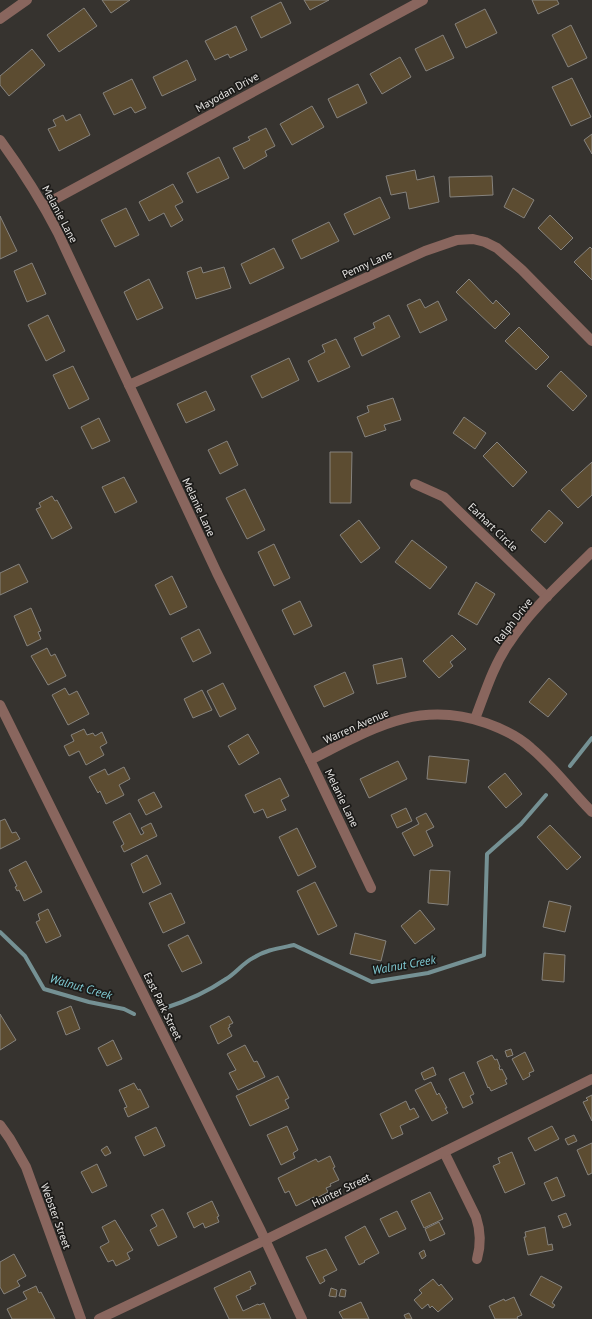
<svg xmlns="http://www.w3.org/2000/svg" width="592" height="1319" viewBox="0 0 592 1319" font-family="'PT Sans',sans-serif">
<rect width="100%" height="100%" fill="#36332f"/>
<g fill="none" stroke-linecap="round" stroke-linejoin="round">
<!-- stream -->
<g stroke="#759194" stroke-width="4">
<path d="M570 766 592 738"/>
<path d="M0 932 25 956 44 989 89 1002 124 1009 134 1014"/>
<path d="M165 1008C187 1001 207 992 226 979 236 973 243 963 253 958 265 950 280 948 294 945L372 982 428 973 484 955 487 854 521 824 546 795"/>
</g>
</g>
<!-- building -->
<g fill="#5c4c31" stroke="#86837e">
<path d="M102 0H130L111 13Z"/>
<path d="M304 0H329L310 10Z"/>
<path d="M532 0H557L559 4 538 14Z"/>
<path d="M281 2 291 23 261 38 251 17Z"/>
<path d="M84 8 97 26 59 52 47 35Z"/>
<path d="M485 9 497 33 466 48 455 24Z"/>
<path d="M571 25 587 58 568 67 552 35Z"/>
<path d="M236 26 247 50 230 58 228 54 215 60 205 41Z"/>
<path d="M443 35 454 58 426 71 415 49Z"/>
<path d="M32 49 45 65 9 96 0 85V76Z"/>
<path d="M400 57 411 77 382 94 370 74Z"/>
<path d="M187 60 196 80 162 96 153 77Z"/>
<path d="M572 78 591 117 571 126 552 87Z"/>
<path d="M132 79 146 108 135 113 131 107 114 115 103 93Z"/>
<path d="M358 84 367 103 337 118 328 99Z"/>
<path d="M312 106 324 127 292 145 280 124Z"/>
<path d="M80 114 90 135 59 151 48 129 56 126 53 120 63 115 66 121Z"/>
<path d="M266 128 275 146 265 151 267 156 244 169 233 148 250 140 248 137Z"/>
<path d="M592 134V154L584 140Z"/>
<path d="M219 157 229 178 197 193 187 173Z"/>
<path d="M415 170 417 180 434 176 439 202 409 209 406 192 391 195 386 176Z"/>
<path d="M492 176 493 195 450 197 449 177Z"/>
<path d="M173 184 183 202 175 206 183 220 171 227 164 213 149 221 139 202Z"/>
<path d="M513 188 534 200 524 218 504 207Z"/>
<path d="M380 197 390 218 354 235 344 214Z"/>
<path d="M126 208 139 235 115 247 101 220Z"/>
<path d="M550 215 573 238 561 250 538 228Z"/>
<path d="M0 216 17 251 0 259Z"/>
<path d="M329 222 339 241 301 259 292 240Z"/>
<path d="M590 247 592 249V280L574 262Z"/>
<path d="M274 248 284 268 250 284 241 264Z"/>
<path d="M32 263 46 294 27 302 14 271Z"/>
<path d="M201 267 203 273 224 267 231 288 196 299 187 272Z"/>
<path d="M149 279 163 308 137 320 124 292Z"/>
<path d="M469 279 493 304 496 300 510 314 495 329 456 292Z"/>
<path d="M420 299 425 308 438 301 447 320 420 333 407 305Z"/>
<path d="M48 315 65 351 46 361 28 325Z"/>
<path d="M389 315 400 337 362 356 354 338 375 328 373 323Z"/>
<path d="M519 327 549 357 536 370 505 341Z"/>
<path d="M336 339 350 367 318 382 308 361 325 352 322 345Z"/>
<path d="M289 358 299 380 262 398 251 376Z"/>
<path d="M73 366 89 399 69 409 53 375Z"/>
<path d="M561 371 587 396 573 411 547 386Z"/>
<path d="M206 391 215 410 186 423 177 404Z"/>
<path d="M393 398 401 420 384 425 386 430 365 437 357 417 369 412 367 406Z"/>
<path d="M464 417 486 433 475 449 453 433Z"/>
<path d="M99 418 110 441 92 449 81 427Z"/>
<path d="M227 441 238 465 220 474 208 450Z"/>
<path d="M497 442 527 472 513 487 483 456Z"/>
<path d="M330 452H352L351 503H330Z"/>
<path d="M592 462V495L578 508 561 490Z"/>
<path d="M124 477 137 502 115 513 102 487Z"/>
<path d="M245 489 265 530 247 539 226 498Z"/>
<path d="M52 496 55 501 57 500 72 528 52 539 36 509 41 507 39 503Z"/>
<path d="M549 510 563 523 545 543 531 530Z"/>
<path d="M359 520 380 548 361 563 340 535Z"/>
<path d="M412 540 447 567 430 589 395 562Z"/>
<path d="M274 544 290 578 274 586 258 552Z"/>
<path d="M19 564 28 582 0 595V573Z"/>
<path d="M172 576 187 607 170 615 155 585Z"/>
<path d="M476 582 495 594 477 625 458 614Z"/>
<path d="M300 601 312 626 294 635 282 610Z"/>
<path d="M31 608 41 631 38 632 41 639 27 646 14 616Z"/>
<path d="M199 629 211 653 193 662 181 638Z"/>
<path d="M452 635 466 649 450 662 453 666 439 678 423 661Z"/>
<path d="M47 648 51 656 55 654 66 676 48 685 31 656Z"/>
<path d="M402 658 406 677 377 684 373 665Z"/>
<path d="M345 672 354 693 324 707 314 686Z"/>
<path d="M549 678 567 694 548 717 529 702Z"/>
<path d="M223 683 236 709 220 717 207 691Z"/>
<path d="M65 688 69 695 77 691 89 714 68 725 52 695Z"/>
<path d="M202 690 212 710 193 718 184 699Z"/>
<path d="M84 729 87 735 93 733 95 736 102 732 107 743 100 747 104 755 86 765 79 751 69 756 64 746 74 741 71 735Z"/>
<path d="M248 734 259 753 239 765 228 746Z"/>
<path d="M429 756 469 760 466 783 427 779Z"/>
<path d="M398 761 407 779 369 798 360 779Z"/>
<path d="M124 767 130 779 119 785 124 795 106 804 100 791 98 793 89 777 105 769 108 775Z"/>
<path d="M505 773 522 794 506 808 488 787Z"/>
<path d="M280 778 289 796 281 800 286 810 267 818 263 809 254 813 245 795Z"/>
<path d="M154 792 162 807 146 815 138 800Z"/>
<path d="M406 808 412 821 397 828 391 815Z"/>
<path d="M130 813 141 835 144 833 141 828 151 823 157 836 124 852 121 846 124 844 113 822Z"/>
<path d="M426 813 434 827 426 831 433 846 414 856 402 833 419 824 416 818Z"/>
<path d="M5 819 12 833 16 832 20 839 0 849V821Z"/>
<path d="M550 825 581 857 567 870 537 837Z"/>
<path d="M297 828 316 867 298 876 279 837Z"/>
<path d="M147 855 161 884 143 893 131 864Z"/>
<path d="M26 861 42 892 24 901 19 890 17 891 15 887 17 886 9 870Z"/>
<path d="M430 870 450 871 448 905 428 903Z"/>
<path d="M315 882 337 926 318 935 297 891Z"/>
<path d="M171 893 185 923 163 933 149 903Z"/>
<path d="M549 901 571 906 565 932 543 927Z"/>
<path d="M48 909 61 936 46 943 36 922 40 920 38 914Z"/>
<path d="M420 910 435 929 415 944 401 926Z"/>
<path d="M355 933 386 941 381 961 350 954Z"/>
<path d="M188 935 202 963 182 972 168 945Z"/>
<path d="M544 953 565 955 564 982 542 980Z"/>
<path d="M71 1006 80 1029 66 1035 57 1012Z"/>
<path d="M0 1014 16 1040 0 1050Z"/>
<path d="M229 1016 233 1023 229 1025 230 1027 228 1028 232 1036 218 1044 210 1026Z"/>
<path d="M113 1040 122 1059 107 1066 98 1048Z"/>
<path d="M245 1045 254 1062 257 1061 265 1077 238 1090 229 1073 236 1070 227 1054Z"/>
<path d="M511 1049 513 1055 507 1057 505 1051Z"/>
<path d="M525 1052 534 1071 529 1073 530 1076 523 1080 512 1059Z"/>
<path d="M492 1055 495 1060 497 1059 500 1067H499L500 1070 502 1069 507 1079 505 1080 507 1084 491 1091 489 1087 488 1088 477 1062Z"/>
<path d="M433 1067 436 1075 424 1080 421 1073Z"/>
<path d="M464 1072 474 1094 470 1096 473 1103 463 1108 449 1079Z"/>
<path d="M278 1076 289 1098 285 1100 289 1108 250 1126 236 1096Z"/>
<path d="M431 1082 437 1095 439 1093 447 1108H445L448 1113 432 1121 415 1090Z"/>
<path d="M134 1083 138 1090 140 1089 149 1107 128 1117 124 1108 127 1107 119 1090Z"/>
<path d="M592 1095V1121L583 1102 588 1100 586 1098Z"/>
<path d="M406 1101 410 1110 414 1108 419 1117 400 1126 403 1134 392 1139 380 1114Z"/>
<path d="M287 1126 298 1150 293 1153 295 1158 281 1165 267 1135Z"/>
<path d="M552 1126 559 1139 535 1151 528 1138Z"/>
<path d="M156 1127 165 1146 144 1156 135 1137Z"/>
<path d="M574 1135 577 1141 568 1145 565 1139Z"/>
<path d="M592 1143V1173L588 1175 577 1150Z"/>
<path d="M107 1146 111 1153 105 1156 101 1150Z"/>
<path d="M512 1152 525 1184 505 1193 493 1166 500 1163 498 1158Z"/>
<path d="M330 1156 335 1167 333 1168 339 1180 330 1184 331 1186 326 1188 328 1192 315 1199 314 1197 296 1206 289 1191 285 1193 278 1178 316 1159 318 1162Z"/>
<path d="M97 1164 107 1186 92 1193 81 1172Z"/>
<path d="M557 1177 565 1196 552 1201 544 1183Z"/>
<path d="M430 1192 443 1219 424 1228 411 1201Z"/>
<path d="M212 1201 219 1216 217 1217 219 1222 205 1228 203 1223 194 1228 187 1213Z"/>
<path d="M163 1209 177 1237 158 1246 150 1230 157 1226 151 1215Z"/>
<path d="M397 1211 406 1229 389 1237 380 1219Z"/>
<path d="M566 1213 571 1225 563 1228 558 1216Z"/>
<path d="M115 1220 133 1250 127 1253 130 1259 116 1266 113 1260 108 1262 100 1247 109 1242 102 1227Z"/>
<path d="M439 1222 445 1234 430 1241 425 1229Z"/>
<path d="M365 1226 379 1253 364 1261 365 1262 359 1265 345 1237Z"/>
<path d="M545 1227 548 1245 552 1244 553 1250 528 1255 524 1237H526L525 1232Z"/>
<path d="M326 1249 337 1270 323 1277 325 1281 320 1284 306 1257Z"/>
<path d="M424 1250 426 1256 422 1259 419 1253Z"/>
<path d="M14 1254 26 1276 17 1281 20 1286 4 1294 0 1287V1262Z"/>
<path d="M250 1271 256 1284 250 1287 251 1289 236 1296 243 1311 258 1304 259 1305 264 1303 271 1319H229L214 1288Z"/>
<path d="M541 1276 562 1287 552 1303 555 1305 553 1308 530 1295Z"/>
<path d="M433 1279 439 1286 441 1284 453 1299 438 1312 432 1306 430 1308 428 1304 422 1309 414 1300 422 1293 419 1290Z"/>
<path d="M36 1286 39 1293 41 1292 55 1319H12L7 1309 27 1299 23 1292Z"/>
<path d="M331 1288 337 1290 336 1297 329 1296Z"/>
<path d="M341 1289 346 1290 345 1297 339 1296Z"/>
<path d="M514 1297 522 1315 517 1317 518 1319H495L489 1306 504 1299 505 1301Z"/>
<path d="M361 1302 369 1319H343L339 1312Z"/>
<path d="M409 1313 412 1319H406L404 1315Z"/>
</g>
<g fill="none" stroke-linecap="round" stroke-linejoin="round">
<!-- street -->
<g stroke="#89665e" stroke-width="10">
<path d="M0 19 27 0"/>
<path d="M0 140C22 170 41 200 58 233L217 573 310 760 371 888"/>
<path d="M44 205 423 0"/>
<path d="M129 385 425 251 457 240 473 239 485 242 497 248 522 270 592 341"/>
<path d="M415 484 444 497 547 597"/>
<path d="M0 705 261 1231 302 1319"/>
<path d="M475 719C485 693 493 666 509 643 531 609 563 581 592 552"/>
<path d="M310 760C370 730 417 699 486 723 503 729 518 736 531 748 554 767 571 791 592 812"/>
<path d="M0 1125 10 1139 26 1167 81 1319"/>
<path d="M444 1152 476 1217C481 1232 481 1245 477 1259"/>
<path d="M99 1319 255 1245 592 1079"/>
</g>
</g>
<g text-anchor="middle" stroke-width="3.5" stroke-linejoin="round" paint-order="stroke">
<!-- street labels -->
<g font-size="11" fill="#e7e5e3" stroke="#1c1b19">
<text transform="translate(227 92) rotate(-29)" y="4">Mayodan Drive</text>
<text transform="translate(60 214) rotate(62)" y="4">Melanie Lane</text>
<text transform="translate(367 264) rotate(-24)" y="4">Penny Lane</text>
<text transform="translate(199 507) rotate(65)" y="4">Melanie Lane</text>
<text transform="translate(493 527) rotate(44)" y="4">Earhart Circle</text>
<text transform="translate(513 621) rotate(-52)" y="4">Ralph Drive</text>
<text transform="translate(356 726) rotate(-24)" y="4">Warren Avenue</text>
<text transform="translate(342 798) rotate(64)" y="4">Melanie Lane</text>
<text transform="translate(163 1006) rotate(64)" y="4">East Park Street</text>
<text transform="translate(341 1190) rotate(-26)" y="4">Hunter Street</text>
<text transform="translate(56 1216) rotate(70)" y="4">Webster Street</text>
</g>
<!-- water labels -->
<g font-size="12" font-style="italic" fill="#82ced7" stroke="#1c1b19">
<text transform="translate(404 965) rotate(-10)" y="4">Walnut Creek</text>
<text transform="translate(81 987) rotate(16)" y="4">Walnut Creek</text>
</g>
</g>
</svg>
